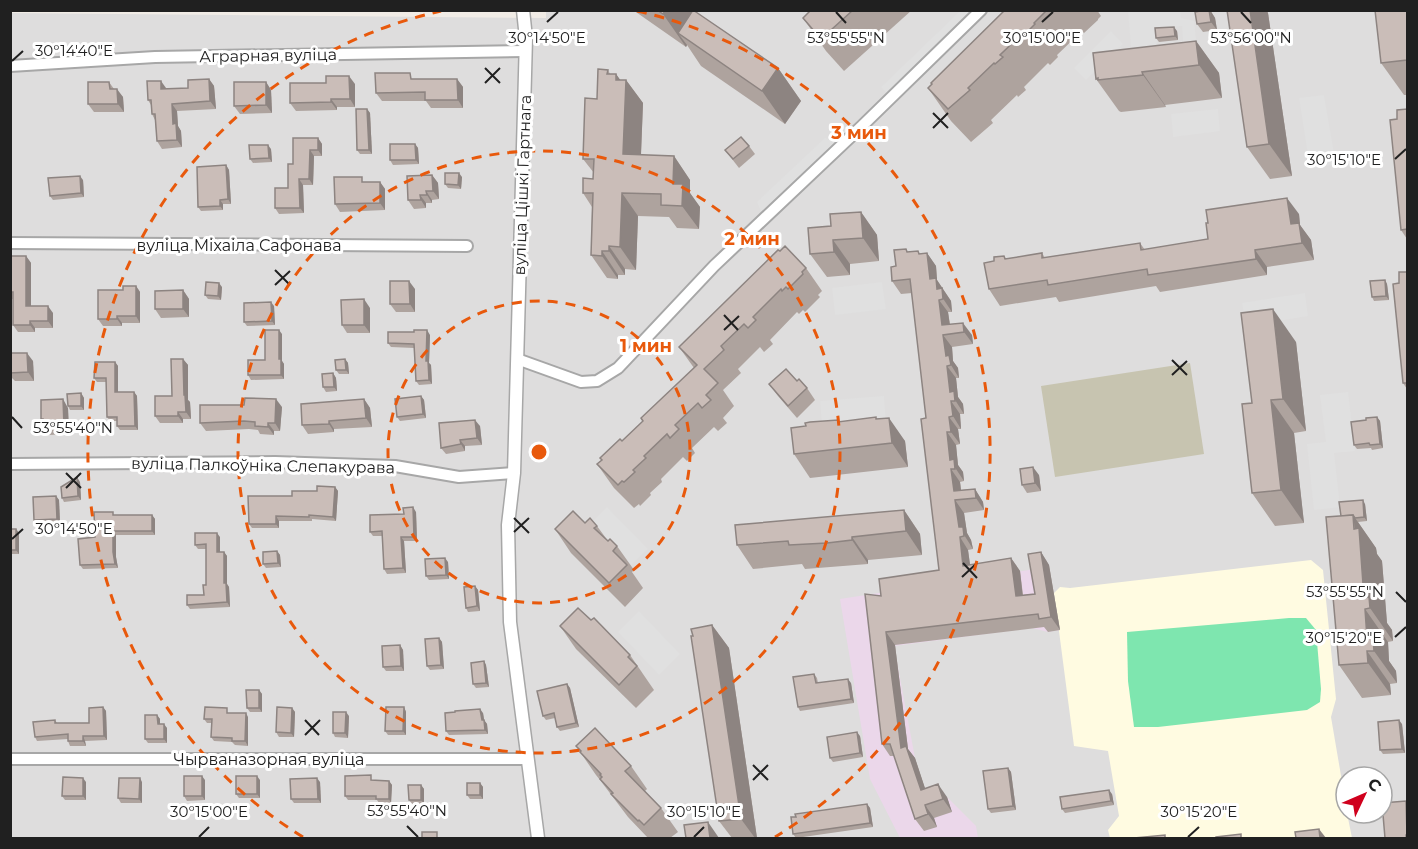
<svg xmlns="http://www.w3.org/2000/svg" width="1418" height="849" viewBox="0 0 1418 849" font-family="Montserrat,sans-serif">
<rect width="100%" height="100%" fill="#f1ece6"/>
<!-- residential -->
<path fill="#dedddd" fill-rule="evenodd" d="M546 10 1407 11V838H11V13L546 18ZM1346 777H1382V813H1346Z"/>
<!-- industrial -->
<path fill="#ebd7ea" d="M1048 567 1060 630 1048 632 1032 628 894 646 915 758 925 795 947 797 976 826 978 838H900L870 779 840 599Z"/>
<!-- education -->
<path fill="#fffbe1" d="M1311 560 1323 570 1336 699 1331 717 1346 805V813H1347L1352 838H1110L1108 830 1119 816 1108 751 1074 746 1054 593 1060 587 1070 588Z"/>
<!-- construction -->
<path fill="#c7c4b0" d="M1190 363 1204 454 1055 477 1041 386Z"/>
<!-- pitch -->
<path fill="#7ee6af" d="M1289 618H1306L1316 630 1321 689 1320 702 1307 710 1158 727H1134L1128 681 1127 632Z"/>
<!-- parking -->
<g fill="#e0e0e0">
<path d="M960 11H981L891 98 881 87Z"/>
<path d="M1128 11H1180L1181 18 1194 21 1196 41 1183 42 1182 26 1156 28 1157 45 1131 47Z"/>
<path d="M1111 31 1123 44 1086 80 1074 68Z"/>
<path d="M1324 95 1336 164 1310 169 1299 98Z"/>
<path d="M1218 109 1220 131 1173 137 1171 114Z"/>
<path d="M825 138 843 145 764 219 757 202Z"/>
<path d="M882 282 886 309 835 315 832 288Z"/>
<path d="M1305 293 1308 316 1246 326 1242 303Z"/>
<path d="M1348 392 1355 451 1334 453 1340 507 1314 510 1307 444 1326 442 1320 395Z"/>
<path d="M884 396 886 422 822 427 820 401Z"/>
<path d="M607 507 648 549 631 565 590 524Z"/>
<path d="M639 611 680 654 659 675 618 632Z"/>
</g>
<g fill="none" stroke-linecap="round" stroke-linejoin="round">
<defs>
<g id="minor">
<path d="M10 66 155 57 525 51"/>
<path d="M10 243 467 246"/>
<path d="M517 359 581 382 597 381 618 368 714 266 862 126 981 10"/>
<path d="M10 464 275 462 395 466 459 477 514 473"/>
<path d="M10 759H528"/>
</g>
<path id="tertiary" d="M523 10 526 38 514 473 508 525 510 622 538 838"/>
</defs>
<!-- minor casing -->
<use href="#minor" stroke="#a7a7a7" stroke-width="14"/>
<!-- tertiary casing -->
<use href="#tertiary" stroke="#a7a7a7" stroke-width="15"/>
<!-- minor -->
<use href="#minor" stroke="#fff" stroke-width="10"/>
<!-- tertiary -->
<use href="#tertiary" stroke="#fff" stroke-width="12"/>
</g>
<!-- wall -->
<g fill="#aea39e">
<path d="M633 10H692L778 68 801 101 785 124 701 66 687 45 686 47Z"/>
<path d="M811 10H912L844 71 826 51 803 18Z"/>
<path d="M1005 10H1097L1101 16 1098 19V20L1084 33 1082 31 1057 55 1058 57 1050 65 1048 63 1024 87 1026 90 1018 97 1017 95 991 120 993 123 971 142 951 121 928 88Z"/>
<path d="M1210 10 1215 18 1217 30 1203 32 1197 24Z"/>
<path d="M1407 10V95H1404L1381 63Z"/>
<path d="M1268 13 1292 176 1270 179 1247 147Z"/>
<path d="M1177 31 1178 40 1159 42 1156 38Z"/>
<path d="M1196 41 1219 73 1222 98 1165 105 1166 107 1121 112 1119 111 1096 79Z"/>
<path d="M608 70 610 74H616L620 80H626L643 103 641 155 674 156 690 180V193L700 207 699 229 677 228 669 217 638 216 636 270 625 269V275H618V279L607 278 591 255 592 207 583 193 593 179 594 173 583 159 597 99Z"/>
<path d="M209 79 214 86 216 109 177 111 178 126 181 131 182 147 162 149 157 141 155 120 152 114 151 105 148 100 166 89 188 88Z"/>
<path d="M457 79 463 87V108H431L426 101H382L376 93Z"/>
<path d="M109 82 114 89 123 97 124 112H94L88 104Z"/>
<path d="M266 82 271 90 272 113 240 114 234 106Z"/>
<path d="M355 84V107H337V110L296 111 290 103Z"/>
<path d="M367 109 370 113 372 154H360L357 150Z"/>
<path d="M1407 109V239L1401 230 1397 119Z"/>
<path d="M318 138 322 144V156H314L313 185H303L304 213 279 214 275 208 288 188 293 164Z"/>
<path d="M415 144 418 148 419 164 393 165 390 160Z"/>
<path d="M749 146 755 154 739 168 725 150Z"/>
<path d="M271 149 272 162 253 163 250 159Z"/>
<path d="M226 165 229 170 231 204H223V210L201 211 198 207Z"/>
<path d="M432 175 438 183 439 199 432 200V203H426V208L414 209 408 200Z"/>
<path d="M462 177 461 189 448 188 445 184Z"/>
<path d="M83 180 84 197 53 200 50 196Z"/>
<path d="M366 182H380L385 189V210L340 212 335 204Z"/>
<path d="M861 212 877 235 879 261 850 264V275L827 277 810 254 831 226Z"/>
<path d="M1299 214 1300 225 1311 240 1314 260 1267 267V275L1160 292 1156 286 1059 302 1056 297 1000 306 989 289 994 261 1004 256 1006 259 1042 253 1045 258 1140 243 1145 250 1208 239V223Z"/>
<path d="M908 252 921 254 927 253 936 266 937 280 951 301 952 312H948L950 324 972 335 973 344 952 347 953 361 958 368 959 378H956L958 397 963 404 964 414H960L961 429H958L960 444 956 445 958 465 963 472 964 481 960 482 961 490 975 489 983 502 984 510 964 513 967 533 971 540 973 549 968 550 970 565 1011 558 1020 571 1023 595 1035 594 1041 552 1049 565 1060 630 1048 632 1044 627 895 645 908 749 915 758 925 789 947 797 952 812 934 818 937 827 924 831 915 819 894 756H890L882 744 881 596 939 570 926 418 912 293 901 294 892 281 896 266Z"/>
<path d="M10 256H26L31 263V306L53 313V328H35V332H18L13 325V299H11L10 298Z"/>
<path d="M806 268 822 291 818 295 820 297 805 312 803 310 799 314 797 312 770 340 773 344 764 352 760 347 738 369 741 373 723 390 734 406 723 418 727 423 718 431 714 427 692 448 695 453 687 461 683 457 661 479 662 482 650 493 651 495 640 506 639 504 634 508 614 488 597 464 643 421 694 368 679 347Z"/>
<path d="M1407 272V389L1403 383 1399 283Z"/>
<path d="M1385 280 1387 284 1389 300 1374 301 1372 297Z"/>
<path d="M136 286 140 292V323H122V326H103L98 319 123 290Z"/>
<path d="M222 287 221 300 208 299 205 295Z"/>
<path d="M415 289V312H396L390 304Z"/>
<path d="M183 290 189 299V317L161 318 155 309Z"/>
<path d="M274 306 275 325 247 326 244 322Z"/>
<path d="M370 308V333H347L342 325Z"/>
<path d="M282 334V361L284 364V379L251 380 248 375 265 360Z"/>
<path d="M430 335 429 363 431 365 432 384 419 385 416 381 414 348 391 347 388 343Z"/>
<path d="M1296 342 1306 431 1294 433 1304 523 1275 526 1252 493V403Z"/>
<path d="M10 353 33 361 34 381H15L10 376Z"/>
<path d="M183 359 188 365V400L190 402 191 419H183V423H160L155 416 172 396Z"/>
<path d="M345 359 348 363 349 374H339L336 370Z"/>
<path d="M115 362 118 366V392H134L137 396 138 430H120L117 426V421H110L107 417 106 382H97L94 378Z"/>
<path d="M333 373 336 378 337 391 326 392 323 387Z"/>
<path d="M797 381 807 388 815 400 797 418 778 396 769 384Z"/>
<path d="M81 393 84 398V410H70L68 406Z"/>
<path d="M421 396 424 400 426 418 400 421 397 417Z"/>
<path d="M364 399 370 408 372 427 334 429V432L308 434 302 425Z"/>
<path d="M282 407 280 431H274V435L260 434 258 430 249 429 206 431 200 423Z"/>
<path d="M68 408 69 434 49 435 43 427V421L41 419Z"/>
<path d="M1377 417 1380 421 1383 448 1372 450 1371 448 1357 449 1354 445 1366 420Z"/>
<path d="M877 419 905 441 908 467 810 478 794 454 839 422Z"/>
<path d="M480 426 482 445 465 446V451L446 454 441 448Z"/>
<path d="M1039 475 1041 491 1027 493 1022 485Z"/>
<path d="M80 482 81 500 64 502 62 498Z"/>
<path d="M335 487 338 491 336 521 312 519V521H279V528H252L249 524 292 496 317 491Z"/>
<path d="M56 496 59 500 60 523 37 524 34 520Z"/>
<path d="M1365 504 1367 521 1358 522 1376 548 1377 554 1382 561 1387 623 1392 630 1393 641 1388 642 1389 661 1396 671 1397 683 1390 684 1391 695 1362 698 1339 665 1341 516Z"/>
<path d="M904 510 920 534 922 555 868 560V564L843 566 805 569 802 564 753 569 737 545Z"/>
<path d="M416 512 417 541H404L406 573 387 574 384 569 382 536H373L370 532 404 514Z"/>
<path d="M115 515H152L155 519V535H116V557L118 568 83 569 80 565 95 537Z"/>
<path d="M585 523 597 526 608 541 617 546 634 570 632 572 643 588 625 607 571 553 555 529Z"/>
<path d="M10 529H16L19 533V554H10Z"/>
<path d="M220 537V552H224L227 556V584L229 587 230 607 190 609 187 605 204 595 206 585V549H198L195 545Z"/>
<path d="M277 551 280 555 281 567 266 568 263 564Z"/>
<path d="M448 562 449 579 429 580 426 576Z"/>
<path d="M475 586 478 590 480 611 468 612 466 608Z"/>
<path d="M591 620 630 655 654 690 636 708 576 649 560 626Z"/>
<path d="M712 625 729 648 757 838H732L719 821Z"/>
<path d="M439 638 442 642 444 669 430 670 427 666Z"/>
<path d="M400 645 403 650 404 671H386L383 667Z"/>
<path d="M484 661 486 665 489 687 476 688 473 684Z"/>
<path d="M814 674 817 678 818 683H851L854 703 800 711 798 707Z"/>
<path d="M567 684 570 688 579 727 560 731 557 727 555 718 546 720 543 716Z"/>
<path d="M259 690 262 694V712H250L247 708Z"/>
<path d="M103 707 106 711 107 740 85 741 86 746H70L68 741V739L37 741 35 737 55 720 57 723H89Z"/>
<path d="M404 707 406 712V735H388L385 731Z"/>
<path d="M292 708 295 712 294 737H279L276 732Z"/>
<path d="M230 713 248 717V746L235 745 232 742 214 741 211 737 212 723H207L204 719Z"/>
<path d="M483 713 484 720 487 724 488 734 449 735 446 731Z"/>
<path d="M157 715 160 719V724L167 728V743H148L145 739Z"/>
<path d="M349 716 348 738 335 737 333 733Z"/>
<path d="M1402 724 1405 753 1383 754 1380 750Z"/>
<path d="M860 736 863 757 833 762 830 758Z"/>
<path d="M576 746 631 766 647 789 645 791 661 808 678 832 670 838H648L628 817 600 780 596 775Z"/>
<path d="M1008 768 1011 772 1016 810 991 813 988 809Z"/>
<path d="M205 780V800L187 801 184 796Z"/>
<path d="M260 780V798H239L236 794Z"/>
<path d="M373 780 389 781 392 785 391 803H379L377 800H348L345 796Z"/>
<path d="M86 782V800H65L62 796Z"/>
<path d="M142 782V803H121L118 798Z"/>
<path d="M320 782 321 803H294L291 799Z"/>
<path d="M480 783 483 787V799H470L467 795Z"/>
<path d="M421 785 424 789V804H412L409 800Z"/>
<path d="M1112 794 1114 805 1065 813 1062 809Z"/>
<path d="M867 804 870 808 873 827 796 838 793 834Z"/>
</g>
<!-- shaded-wall -->
<g fill="#8d8481">
<path d="M665 10H692L701 24 678 33 687 45 686 47 663 14Z"/>
<path d="M1210 10 1215 18 1217 30 1211 22Z"/>
<path d="M1250 10H1267L1268 13 1292 176 1269 144Z"/>
<path d="M1174 27 1177 31 1178 40 1175 36Z"/>
<path d="M1196 41 1219 73 1222 98 1199 65Z"/>
<path d="M778 68 801 101 785 124 762 91Z"/>
<path d="M1142 72 1165 105 1166 107 1143 75Z"/>
<path d="M616 74 626 88V80L643 103 640 178 623 154Z"/>
<path d="M349 76 355 84V107L350 99Z"/>
<path d="M209 79 214 86 216 109 210 101Z"/>
<path d="M457 79 463 87V108L458 100Z"/>
<path d="M161 81 166 88 167 96 161 89Z"/>
<path d="M266 82 271 90 272 113 266 105Z"/>
<path d="M117 89 123 97 124 112 118 104Z"/>
<path d="M331 99 337 107V110L331 102Z"/>
<path d="M172 104 177 111 178 126 181 131 182 147 177 140 173 124Z"/>
<path d="M367 109 370 113 372 154 369 150Z"/>
<path d="M318 138 322 144V156L318 150Z"/>
<path d="M415 144 418 148 419 164 416 160Z"/>
<path d="M268 145 271 149 272 162 269 158Z"/>
<path d="M310 150 314 156 313 185 309 179Z"/>
<path d="M674 156 690 180V193L700 207 699 229 682 206 673 184Z"/>
<path d="M226 165 229 170 231 204 228 199Z"/>
<path d="M459 173 462 177 461 189 458 185Z"/>
<path d="M432 175 438 183 439 199 433 191Z"/>
<path d="M80 176 83 180 84 197 81 193Z"/>
<path d="M299 179 303 185 304 213 300 208Z"/>
<path d="M380 182 385 189V210L380 203Z"/>
<path d="M426 191 432 200V203L427 195Z"/>
<path d="M622 193 638 216 636 270 620 247Z"/>
<path d="M420 195 426 203V208L421 200Z"/>
<path d="M1287 198 1299 214 1300 225 1311 240 1314 260 1302 243 1291 224Z"/>
<path d="M220 200 223 204V210L220 206Z"/>
<path d="M861 212 877 235 879 261 863 238Z"/>
<path d="M833 240 850 264V275L834 252Z"/>
<path d="M609 246 625 269V275L609 251Z"/>
<path d="M1255 250 1267 267V275L1256 259Z"/>
<path d="M602 251 618 275V279L602 256Z"/>
<path d="M927 253 936 266 937 280 951 301 952 312 930 279Z"/>
<path d="M26 256 31 263V313L26 306Z"/>
<path d="M1385 280 1387 284 1389 300 1386 296Z"/>
<path d="M409 281 415 289V312L410 304Z"/>
<path d="M219 283 222 287 221 300 218 296Z"/>
<path d="M136 286 140 292V323L136 316Z"/>
<path d="M183 290 189 299V317L183 309Z"/>
<path d="M364 299 370 308V333L364 325Z"/>
<path d="M939 300 948 312 951 334 942 325Z"/>
<path d="M271 302 274 306 275 325 272 321Z"/>
<path d="M48 306 53 313V328L48 321Z"/>
<path d="M1273 309 1296 342 1306 431 1283 399Z"/>
<path d="M117 316 122 323V326L117 319Z"/>
<path d="M30 321 35 328V332L30 325Z"/>
<path d="M963 323 972 335 973 344 964 332Z"/>
<path d="M279 330 282 334V361L284 364V379L281 375 279 359Z"/>
<path d="M427 330 430 335 429 363 431 365 432 384 429 380 426 361Z"/>
<path d="M943 335 952 347 953 361 958 368 959 378 951 365 946 356Z"/>
<path d="M27 353 33 361 34 381 28 372Z"/>
<path d="M183 359 188 365V400L190 402 191 419 186 412 184 395Z"/>
<path d="M345 359 348 363 349 374 346 370Z"/>
<path d="M115 362 118 366V396L115 392Z"/>
<path d="M947 366 956 378 958 397 963 404 964 414 950 392Z"/>
<path d="M333 373 336 378 337 391 334 387Z"/>
<path d="M134 392 137 396 138 430 135 426Z"/>
<path d="M81 393 84 398V410L81 406Z"/>
<path d="M421 396 424 400 426 418 423 414Z"/>
<path d="M63 399 68 408 69 434 64 426Z"/>
<path d="M276 399 282 407 280 431 275 423Z"/>
<path d="M364 399 370 408 372 427 366 418Z"/>
<path d="M1271 400 1294 433 1304 523 1281 490Z"/>
<path d="M951 401 960 414 961 429 953 416Z"/>
<path d="M178 412 183 419V423L178 416Z"/>
<path d="M876 417 891 439 889 418 905 441 908 467 892 443Z"/>
<path d="M949 417 958 429 960 444 951 432Z"/>
<path d="M1377 417 1380 421 1383 448 1380 444Z"/>
<path d="M475 420 480 426 482 445 477 438Z"/>
<path d="M329 421 334 429V432L329 424Z"/>
<path d="M268 423 274 431V435L268 427Z"/>
<path d="M947 432 956 445 958 465 963 472 964 481 950 460Z"/>
<path d="M460 440 465 446V451L461 444Z"/>
<path d="M1033 467 1039 475 1041 491 1035 483Z"/>
<path d="M951 469 960 482 962 499 954 491Z"/>
<path d="M77 477 80 482 81 500 78 496Z"/>
<path d="M335 487 338 491 336 521 333 517Z"/>
<path d="M975 489 983 502 984 510 976 498Z"/>
<path d="M56 496 59 500 60 523 57 519Z"/>
<path d="M955 500 964 513 967 533 971 540 973 549 959 527Z"/>
<path d="M1363 500 1365 504 1367 521 1364 517Z"/>
<path d="M413 507 416 512 417 541 414 537Z"/>
<path d="M904 510 920 534 922 555 906 531Z"/>
<path d="M152 515 155 519V535L152 531Z"/>
<path d="M1353 515 1376 548 1377 554 1382 561 1387 623 1392 630 1393 641 1370 608 1364 598Z"/>
<path d="M276 516 279 521V528L276 524Z"/>
<path d="M16 529 19 533V554L16 550Z"/>
<path d="M113 531 116 535V557L118 568 115 564 113 552Z"/>
<path d="M217 533 220 537V556L217 552Z"/>
<path d="M401 537 404 541 406 573 403 568Z"/>
<path d="M852 537 868 560V564L852 540Z"/>
<path d="M960 537 968 550 972 579 963 566Z"/>
<path d="M277 551 280 555 281 567 278 563Z"/>
<path d="M224 552 227 556V584L229 587 230 607 227 602 224 583Z"/>
<path d="M1041 552 1049 565 1060 630 1051 617Z"/>
<path d="M445 558 448 562 449 579 446 575Z"/>
<path d="M1011 558 1020 571 1024 608 1016 596Z"/>
<path d="M475 586 478 590 480 611 477 606Z"/>
<path d="M1365 609 1388 642 1389 661 1396 671 1397 683 1374 651 1367 638Z"/>
<path d="M712 625 729 648 757 838H755L741 819Z"/>
<path d="M886 632 895 645 908 749 915 758 930 803 921 790 901 748Z"/>
<path d="M439 638 442 642 444 669 441 665Z"/>
<path d="M400 645 403 650 404 671 401 666Z"/>
<path d="M1367 651 1390 684 1391 695 1368 663Z"/>
<path d="M484 661 486 665 489 687 486 683Z"/>
<path d="M848 679 851 683 854 703 851 699Z"/>
<path d="M567 684 570 688 579 727 576 723Z"/>
<path d="M259 690 262 694V712L259 708Z"/>
<path d="M103 707 106 711 107 740 104 736Z"/>
<path d="M404 707 406 712V735L403 731Z"/>
<path d="M292 708 295 712 294 737 291 733Z"/>
<path d="M480 709 483 713 485 725 482 720Z"/>
<path d="M346 712 349 716 348 738 345 733Z"/>
<path d="M246 713 248 717V746L245 741Z"/>
<path d="M157 715 160 719V728L158 724Z"/>
<path d="M484 720 487 724 488 734 485 730Z"/>
<path d="M1399 720 1402 724 1405 753 1402 749Z"/>
<path d="M164 724 167 728V743L164 739Z"/>
<path d="M857 732 860 736 863 757 860 753Z"/>
<path d="M83 736 85 741 86 746 83 741Z"/>
<path d="M1008 768 1011 772 1016 810 1013 806Z"/>
<path d="M202 776 205 780V800L202 796Z"/>
<path d="M257 776 260 780V798L257 794Z"/>
<path d="M83 778 86 782V800L83 796Z"/>
<path d="M140 778 142 782V803L139 799Z"/>
<path d="M317 778 320 782 321 803 318 799Z"/>
<path d="M389 781 392 785 391 803 389 799Z"/>
<path d="M480 783 483 787V799L480 795Z"/>
<path d="M938 784 947 797 952 812 943 799Z"/>
<path d="M421 785 424 789V804L421 800Z"/>
<path d="M1109 790 1112 794 1114 805 1111 801Z"/>
<path d="M867 804 870 808 873 827 870 823Z"/>
<path d="M925 805 934 818 937 827 928 814Z"/>
<path d="M708 822 719 838H710Z"/>
<path d="M1319 829 1326 838H1320Z"/>
</g>
<!-- building -->
<g fill="#cabdb8" stroke="#8d8481" stroke-width="1.5">
<path d="M657 10H665L663 14Z"/>
<path d="M693 10 778 68 762 91 678 33Z"/>
<path d="M811 10H853L821 39 803 18Z"/>
<path d="M1005 10H1047L1034 23 1035 24 1027 32 1025 31 1000 55 1003 57 995 64 994 63 968 88 970 90 948 109 928 88 932 84 931 83Z"/>
<path d="M1205 10H1209L1211 22 1197 24 1195 12Z"/>
<path d="M1227 10H1250L1269 144 1247 147Z"/>
<path d="M1375 10H1407V60L1381 63Z"/>
<path d="M1174 27 1175 36 1156 38 1155 28Z"/>
<path d="M1196 41 1199 65 1142 72 1143 75 1098 80V78L1096 79 1093 53Z"/>
<path d="M598 69 608 70 607 74H616V80H626L623 154 674 156 673 184H683L682 206 661 205V194L622 193 620 247 609 246V251H602V256L591 255 593 193H583V178L593 179 594 159H583L585 98 597 99Z"/>
<path d="M375 73H410L411 79H457L458 100H425V92L376 93Z"/>
<path d="M326 76H349L350 99H331V102L290 103V83H326Z"/>
<path d="M209 79 210 101 172 104 173 124 176 123 177 140 157 141 155 114H152L151 100H148L147 81H161V89L188 88V80Z"/>
<path d="M88 82H109L110 89H117L118 104H88Z"/>
<path d="M234 82H266V105L234 106Z"/>
<path d="M356 109H367L369 150H357Z"/>
<path d="M1407 109V229L1401 230 1390 120 1397 119V110Z"/>
<path d="M741 137 749 146 733 159 725 150Z"/>
<path d="M293 138H318V150H310L309 179H299L300 208H275V188H288V164H293Z"/>
<path d="M390 144H415L416 160H390Z"/>
<path d="M249 145H268L269 158 250 159Z"/>
<path d="M226 165 228 199 220 200V206L198 207 197 167Z"/>
<path d="M445 173H459L458 185 445 184Z"/>
<path d="M432 175 433 191H426L427 195H420L421 200H408L407 176Z"/>
<path d="M80 176 81 193 50 196 48 178Z"/>
<path d="M334 177H362V182H380V203L335 204Z"/>
<path d="M1287 198 1291 224 1299 223 1302 243 1255 250 1256 259 1148 275 1147 269 1048 285 1047 280 989 289 984 263 994 261V257L1004 256 1005 259 1042 253V258L1140 243 1141 250 1208 239 1206 223H1208L1206 210Z"/>
<path d="M861 212 863 238 833 240 834 252 810 254 808 228 831 226 830 214Z"/>
<path d="M785 246 806 268 802 272 803 274 788 289 786 287 782 291 781 289 753 317 756 320 748 328 744 324 721 346 724 350 704 369 718 383 706 395 711 400 702 408 698 403 675 425 679 429 670 438 667 434 644 456 646 458 633 470 635 472 624 482 622 481 618 485 597 464 602 460 600 458 620 439 622 441 643 421 641 418 697 365 679 347 778 250 780 251Z"/>
<path d="M906 249 907 252 918 251 919 254 927 253 930 279 936 278 937 289 942 288 943 299 939 300 942 325 963 323 964 332 943 335 946 356 949 355 951 365 947 366 950 392 954 391 955 401H951L953 416 949 417 951 432H947L950 460 954 459 955 469H951L954 491 975 489 976 498 955 500 959 527H963L964 536 960 537 963 566 1011 558 1016 596 1035 594 1028 554 1041 552 1051 617 1039 619 1038 614 886 632 901 748 906 746 921 790 938 784 943 799 925 805 928 814 915 819 890 744H882L865 594 881 596 879 579 939 570 921 419 926 418 910 279 892 281 891 267 896 266 894 250Z"/>
<path d="M10 256H26V306H48V321H30V325H13V292H10Z"/>
<path d="M1399 272H1407V383H1403L1393 284 1399 283Z"/>
<path d="M1385 280 1386 296 1372 297 1370 281Z"/>
<path d="M390 281H409L410 304H390Z"/>
<path d="M206 282 219 283 218 296 205 295Z"/>
<path d="M123 286H136V316H117V319H98V290H123Z"/>
<path d="M183 290V309H155V291Z"/>
<path d="M364 299V325H342L341 300Z"/>
<path d="M271 302 272 321 244 322V303Z"/>
<path d="M1273 309 1283 399 1271 400 1281 490 1252 493 1242 404 1252 403 1241 313Z"/>
<path d="M265 330H279V359H281V375H248V360H265Z"/>
<path d="M414 330H427L426 361H428L429 380 416 381 414 344 388 343V332H414Z"/>
<path d="M10 353H27L28 372 10 373Z"/>
<path d="M171 359H183L184 395H185L186 412H178V416H155V396H172Z"/>
<path d="M345 359 346 370H336L335 360Z"/>
<path d="M95 362H115V392H134L135 426H117V417H107L106 378H94Z"/>
<path d="M786 369 797 381 799 379 807 388 788 406 769 384Z"/>
<path d="M333 373 334 387H323L322 374Z"/>
<path d="M81 393V406H68L67 394Z"/>
<path d="M421 396 423 414 397 417 395 399Z"/>
<path d="M245 398 276 399 275 423H268V427L255 426V422L244 421 200 423V405H244Z"/>
<path d="M63 399 64 426 43 427V419H41V400Z"/>
<path d="M364 399 366 418 329 421V424L302 425 301 404Z"/>
<path d="M876 417V419L889 418 892 443 794 454 791 428 806 426 805 423 810 422 838 420V422Z"/>
<path d="M1377 417 1380 444 1370 445 1369 443 1354 445 1351 422 1366 420V418Z"/>
<path d="M475 420 477 438 460 440 461 444 441 448 439 423Z"/>
<path d="M1033 467 1035 483 1022 485 1020 469Z"/>
<path d="M77 477 78 496 62 498 61 487Z"/>
<path d="M317 486 335 487 333 517 309 515V517L276 516V524H249L248 496H292V491H317Z"/>
<path d="M56 496 57 519 34 520 33 497Z"/>
<path d="M1363 500 1364 517 1355 518 1353 515 1341 516 1339 502Z"/>
<path d="M413 507 414 537H401L403 568 384 569 382 531 370 532V515L404 514 403 508Z"/>
<path d="M904 510 906 531 852 537V540L827 543 789 545 788 541 737 545 735 525Z"/>
<path d="M573 511 585 523 590 518 597 526 594 528 608 541 610 539 617 546 613 551 627 565 609 583 555 529Z"/>
<path d="M94 512H113V515H152V531H113V552L115 564 80 565 78 539 95 537Z"/>
<path d="M1353 515 1354 529 1359 528 1364 598 1369 597 1370 608 1365 609 1367 638H1373L1374 651H1367L1368 663 1339 665 1326 517Z"/>
<rect x="10" y="529" width="6" height="21"/>
<path d="M195 533H217V552H224V583H226L227 602 187 605V595H204L203 585H206V544L195 545Z"/>
<path d="M277 551 278 563 263 564V552Z"/>
<path d="M445 558 446 575 426 576 425 559Z"/>
<path d="M475 586 477 606 466 608 464 587Z"/>
<path d="M578 608 591 620 594 618 630 655 628 657 637 666 619 685 560 626Z"/>
<path d="M712 625 741 819 719 821 691 636H693L691 629Z"/>
<path d="M439 638 441 665 427 666 425 639Z"/>
<path d="M400 645 401 666 383 667 382 646Z"/>
<path d="M484 661 486 683 473 684 471 663Z"/>
<path d="M814 674 816 683 848 679 851 699 798 707 793 677Z"/>
<path d="M567 684 576 723 557 727 554 713 543 716 537 691Z"/>
<path d="M246 690H259V708H247Z"/>
<path d="M103 707 104 736H83V741H68V734L35 737 33 722 55 720V723H89V708Z"/>
<path d="M205 707 227 708V713H246L245 741H232V738L211 737 212 719H204Z"/>
<path d="M277 707 292 708 291 733 276 732Z"/>
<path d="M386 707H404L403 731H385Z"/>
<path d="M480 709 482 720H484L485 730 446 731 445 713 455 712V711Z"/>
<path d="M333 712H346L345 733H333Z"/>
<path d="M145 715H157L158 724H164V739H145Z"/>
<path d="M1399 720 1402 749 1380 750 1378 722Z"/>
<path d="M595 728 631 766 625 771 661 808 644 825 639 820 638 821 611 794 613 793 600 779 602 777 600 775 601 774 580 752 581 751 576 746Z"/>
<path d="M857 732 860 753 830 758 827 737Z"/>
<path d="M1008 768 1013 806 988 809 983 771Z"/>
<path d="M371 775V780L389 781V799H376V796H345V776Z"/>
<rect x="184" y="776" width="18" height="20"/>
<rect x="236" y="776" width="21" height="18"/>
<path d="M63 777 83 778V796H62Z"/>
<path d="M119 778H140L139 799 118 798Z"/>
<path d="M317 778 318 799H291L290 779Z"/>
<rect x="467" y="783" width="13" height="12"/>
<path d="M408 785H421V800H409Z"/>
<path d="M1109 790 1111 801 1062 809 1060 797Z"/>
<path d="M1406 801 1407 835H1406V838H1385L1382 803Z"/>
<path d="M867 804 870 823 793 834 791 817H796L795 814Z"/>
<path d="M708 822 710 838H686L684 825Z"/>
<path d="M1319 829 1320 838H1296L1295 832Z"/>
<rect x="422" y="832" width="15" height="6"/>
<path d="M1241 834V838H1216V837Z"/>
<path d="M1165 835V838H1134Z"/>
</g>
<!-- ticks -->
<path fill="none" stroke="#202020" stroke-width="2" d="M836 12 846 23M1241 12 1251 23M547 22 558 12M1042 22 1053 12M12 61 23 51M485 68 500 83M485 83 500 68M933 113 948 128M933 128 948 113M1395 159 1406 149M275 270 290 285M275 285 290 271M724 315 738 330M724 330 739 316M1172 360 1187 375M1172 375 1187 361M12 417 22 428M66 473 81 488M66 488 81 473M514 518 529 533M514 532 529 518M12 539 23 529M963 563 977 578M962 577 977 563M1396 592 1406 602M1395 637 1406 627M305 720 319 735M305 735 320 720M753 765 768 780M753 780 768 765M407 826 418 837M199 837 209 827M694 837 704 827M1188 837 1199 827"/>
<!-- distance rings -->
<g fill="none" stroke="#e8590c" stroke-width="3" stroke-dasharray="10 8">
<circle cx="539" cy="452" r="151"/>
<circle cx="539" cy="452" r="301"/>
<path d="M303 837A452 452 0 0 1 441 11M637 11A452 452 0 0 1 775 837"/>
</g>
<g text-anchor="middle" stroke-width="6" stroke-linejoin="round" paint-order="stroke">
<!-- street labels -->
<g font-size="16" fill="#202020" stroke="#fff">
<text transform="translate(268 55) rotate(-1)" y="6">Аграрная вуліца</text>
<text transform="translate(522 185) rotate(-88)" y="6">вуліца Цішкі Гартнага</text>
<text x="239" y="251">вуліца Міхаіла Сафонава</text>
<text transform="translate(263 465) rotate(1)" y="6">вуліца Палкоўніка Слепакурава</text>
<text x="269" y="765">Чырваназорная вуліца</text>
</g>
</g>
<g font-size="15" text-anchor="middle" fill="#202020" stroke="#fff" stroke-width="6" stroke-linejoin="round" paint-order="stroke">
<text x="547" y="43">30°14'50"E</text>
<text x="1042" y="43">30°15'00"E</text>
<text x="846" y="43">53°55'55"N</text>
<text x="1251" y="43">53°56'00"N</text>
<text x="74" y="56">30°14'40"E</text>
<text x="1344" y="165">30°15'10"E</text>
<text x="73" y="433">53°55'40"N</text>
<text x="74" y="534">30°14'50"E</text>
<text x="1345" y="597">53°55'55"N</text>
<text x="1344" y="643">30°15'20"E</text>
<text x="407" y="816">53°55'40"N</text>
<text x="209" y="817">30°15'00"E</text>
<text x="704" y="817">30°15'10"E</text>
<text x="1199" y="817">30°15'20"E</text>
</g>
<circle cx="539" cy="452" r="9" fill="#e8590c" stroke="#fff" stroke-width="3"/>
<g font-size="18" text-anchor="middle" font-weight="bold" fill="#e8590c" stroke="#fff" stroke-width="6" stroke-linejoin="round" paint-order="stroke">
<text x="859" y="139">3 мин</text>
<text x="752" y="245">2 мин</text>
<text x="646" y="352">1 мин</text>
</g>
<!-- border -->
<rect width="1418" height="849" fill="none" stroke="#202020" stroke-width="24"/>
<!-- north arrow -->
<g transform="translate(1364 795) rotate(46)"><circle r="28" fill="#ffffff" stroke="#a6a6a6" stroke-width="1.5"/>
<path d="M0-4.5L10 22L0 15L-10 22Z" fill="#d0001d"/>
<text y="-9" font-size="16" font-weight="bold" text-anchor="middle" fill="#202020">С</text>
</g>
</svg>
